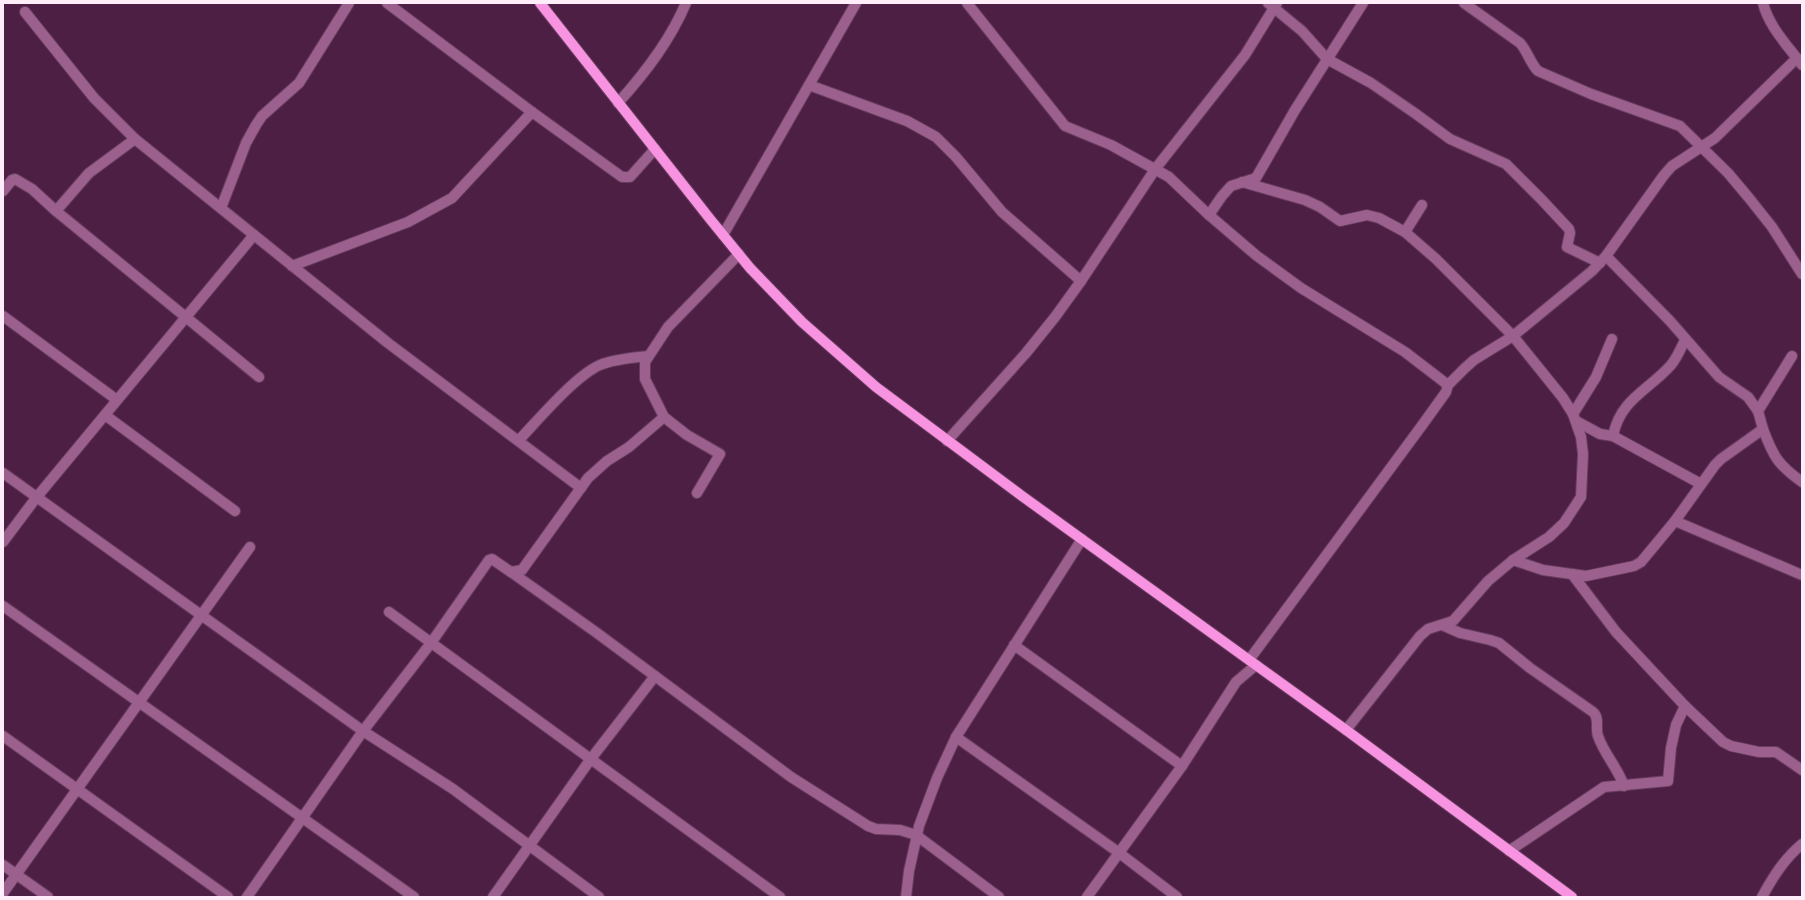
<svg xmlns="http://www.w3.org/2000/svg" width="1805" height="900" viewBox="0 0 1805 900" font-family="'Titillium Web',sans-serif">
<rect width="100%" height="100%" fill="#4d1f44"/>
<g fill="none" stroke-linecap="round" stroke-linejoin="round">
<defs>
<g id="minor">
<path d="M387 3 532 112 622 177H630L655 149"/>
<path d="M967 3 1065 126 1111 145 1169 177 1209 215 1257 256 1301 288 1405 352 1448 385"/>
<path d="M1268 3 1302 31 1327 59 1371 83 1416 114 1450 139 1506 164 1541 199 1569 229 1570 233 1567 247 1600 263"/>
<path d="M1464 3 1520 43C1528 52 1530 63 1538 71L1591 94 1680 126 1728 173 1749 198 1772 227 1802 274"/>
<path d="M1763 3C1769 27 1788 46 1802 65"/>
<path d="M25 12 94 98 135 139 388 343 581 488"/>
<path d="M809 85 907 121 936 137 956 157 1002 212 1081 281"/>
<path d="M618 103C645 73 670 41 686 3"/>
<path d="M1242 182 1305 200 1320 207 1340 221 1367 215 1379 218 1405 232 1436 259 1513 336 1563 398 1573 414 1581 437 1583 454 1581 497 1564 523 1549 537 1513 560"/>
<path d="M3 191 12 180 15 179 32 189 56 211 259 377"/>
<path d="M221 208 246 143 256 125 262 116 299 83 349 3"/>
<path d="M56 211 89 173 135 139"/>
<path d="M1209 215 1222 196 1231 186 1256 178 1295 110 1363 3"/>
<path d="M1405 232 1422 205"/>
<path d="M723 235 856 3"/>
<path d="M1606 256 1670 321 1719 377 1748 397 1758 411"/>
<path d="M292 266 408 222 452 198 532 112"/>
<path d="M3 316 117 400"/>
<path d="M1573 414 1596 377 1612 339"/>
<path d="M105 415 235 511"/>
<path d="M1576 421 1600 434 1613 436 1701 484"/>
<path d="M1763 429C1773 456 1778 465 1802 482"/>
<path d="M1613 436C1620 399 1649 390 1671 365 1677 358 1681 348 1685 340"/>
<path d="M519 440C539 419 575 376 600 365 614 359 632 358 648 356"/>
<path d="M947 441 1026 353 1055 317 1081 281 1156 168 1245 55 1277 3"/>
<path d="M3 473 363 731 453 789 599 897"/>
<path d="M697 493 720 454 687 435 664 417 645 379V362L668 327 739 254"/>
<path d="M1675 521 1802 575"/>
<path d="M3 542 36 498 254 235"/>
<path d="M511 572 597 633 791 777 868 826 876 829 900 830 916 835 999 897"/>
<path d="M1572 574 1616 632 1685 706 1723 742 1731 746 1759 752H1776L1802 770"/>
<path d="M3 606 414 897"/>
<path d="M389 612 780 897"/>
<path d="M1442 625 1460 633 1490 640 1499 643 1530 668 1593 712C1600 718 1595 728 1598 736 1604 754 1618 768 1624 786"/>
<path d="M1014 645 1182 766 1087 897"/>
<path d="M1249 660 1423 424 1446 392 1448 385 1465 368 1474 360 1513 336 1592 271 1606 256 1664 175 1672 166 1715 138 1797 58"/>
<path d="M1346 730 1420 636 1428 629 1453 621 1488 581 1513 560 1543 570 1586 576 1634 566 1641 562 1675 521 1715 465 1721 459 1763 429 1758 411 1792 356"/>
<path d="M3 736 228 897"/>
<path d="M956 737 1118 852 1177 897"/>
<path d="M1182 766 1236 682 1256 665"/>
<path d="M1509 851 1604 787 1668 781 1671 748 1676 725 1685 706"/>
<path d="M3 865 48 897"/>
<path d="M3 893 250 547"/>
<path d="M247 897 363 731 431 643 489 560 492 559 511 572 522 570 588 478 607 461 629 447 664 417"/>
<path d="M493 897 590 760 655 676"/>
<path d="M906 897 909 871 919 826 937 778 956 737 1082 539"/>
<path d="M1762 897C1773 877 1784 859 1802 844"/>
</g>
<path id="major" d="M540 3 710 219 750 268 802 322 876 387 1022 496 1346 730 1572 897"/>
</defs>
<!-- minor casing -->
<use href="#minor" stroke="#663c5d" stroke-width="12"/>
<!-- major casing -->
<use href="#major" stroke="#663c5d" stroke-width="12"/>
<!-- minor -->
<use href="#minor" stroke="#9c608e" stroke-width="10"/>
<!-- major -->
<use href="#major" stroke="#f793e0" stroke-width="10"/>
</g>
<!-- border -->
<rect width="1805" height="900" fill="none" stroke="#ffedfa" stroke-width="8"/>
</svg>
